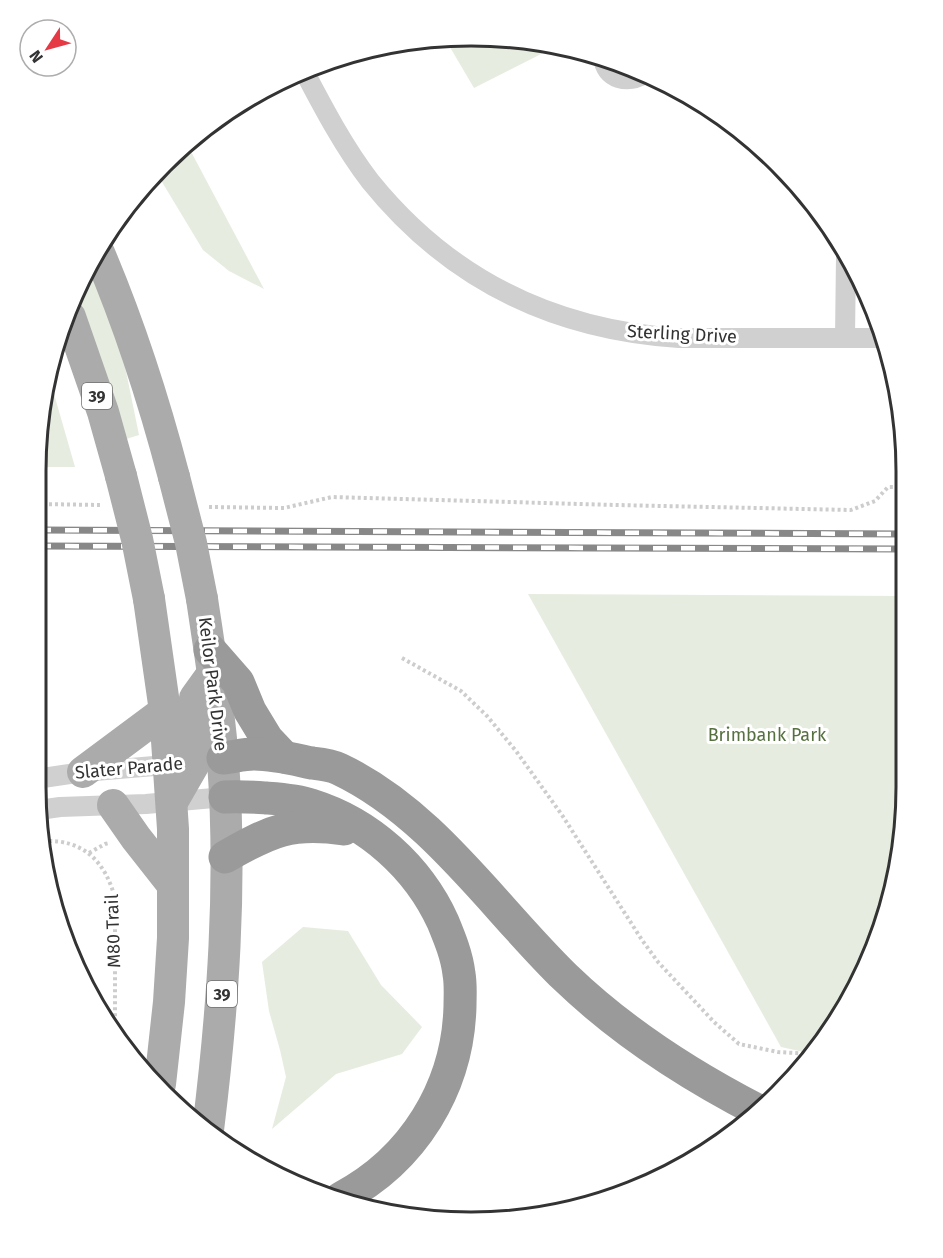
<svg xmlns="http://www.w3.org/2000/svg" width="943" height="1258" viewBox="0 0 943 1258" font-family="'Fira Sans',sans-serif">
<rect width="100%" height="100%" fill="#fff"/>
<!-- green -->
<g fill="#e6ecdf">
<path d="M444 37 529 40 557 46 474 88Z"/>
<path d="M188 146 264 289 229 271 203 250 159 177Z"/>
<path d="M92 268 120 342 139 435 123 440 77 301Z"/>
<path d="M48 373 75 467H37V443Z"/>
<path d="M528 594 904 596 906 815 884 926 849 1004 813 1054 781 1047Z"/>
<path d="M303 927 348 931 381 985 422 1027 402 1054 336 1074 272 1129 286 1077 280 1050 269 1011 262 962Z"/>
</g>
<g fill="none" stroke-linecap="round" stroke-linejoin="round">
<!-- path -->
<g stroke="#cdcdcd" stroke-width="4" stroke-dasharray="3 3" stroke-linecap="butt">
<path d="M37 504 102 505"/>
<path d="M209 507 284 508 332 497 616 505 851 510 875 501 888 487H904"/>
<path d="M402 658 461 691 487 716 516 751 562 815 642 940 658 962 714 1022 739 1044 778 1052 813 1054"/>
<path d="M43 841C83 839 105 861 115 898V1029"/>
<path d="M89 853 105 844 109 843"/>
</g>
<!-- street -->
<g stroke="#d0d0d0" stroke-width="20">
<path d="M603 57C605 80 628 84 645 74"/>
<path d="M304 71C324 109 344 147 370 181 449 279 554 330 679 338H883"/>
<path d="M845 338 846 256"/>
<path d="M36 779 83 772 178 764"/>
<path d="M39 810 60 807 146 804 225 797"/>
</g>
<!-- primary -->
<g stroke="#ababab" stroke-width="32">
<path d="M99 253C130 326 154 401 174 477"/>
<path d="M70 317 103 412 121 476"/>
<path d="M149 599 165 711 173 829V938L169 1002 160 1084"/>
<path d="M202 599C210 653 219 707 223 761 232 884 223 1008 208 1130"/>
<path d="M83 772 165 711"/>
<path d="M172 802 195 762 193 737 195 698 213 673"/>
<path d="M113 805 136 838 173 885"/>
</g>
<!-- highway -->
<g stroke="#9a9a9a" stroke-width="33">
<path d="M210 650 238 682 250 711 267 739 284 757"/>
<path d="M223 758C233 757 244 754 254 754 274 754 293 759 312 763 321 764 331 765 339 769 432 813 493 907 565 977 622 1032 689 1075 759 1111"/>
<path d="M225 797C239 796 252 797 266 798 280 799 297 800 311 805 369 823 418 867 443 922 450 939 457 956 459 974 461 985 460 996 460 1006 458 1088 413 1160 341 1198"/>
<path d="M225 857C270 831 292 821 344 829"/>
</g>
<defs>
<g id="rail">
<path d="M37 530 904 534"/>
<path d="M37 546 904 549"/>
</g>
</defs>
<!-- rail casing -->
<use href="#rail" stroke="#888" stroke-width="7"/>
<!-- rail -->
<use href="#rail" stroke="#fff" stroke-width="4.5" stroke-dasharray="14" stroke-linecap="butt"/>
<!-- primary-bridge -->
<g stroke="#ababab" stroke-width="32">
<path d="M121 476 137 539 149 599"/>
<path d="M174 477 191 543 202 599"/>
</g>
</g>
<!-- wall -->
<path fill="#8c8c8c" d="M894 382 903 414V425H895Z"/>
<!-- building -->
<path fill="#1a1a1a" stroke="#5f5f5f" stroke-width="1.5" d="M894 382 902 411H895Z"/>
<g text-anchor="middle" stroke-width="6" stroke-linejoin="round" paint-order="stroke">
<!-- shield labels -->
<g fill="#fff" stroke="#707070" stroke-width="1.5">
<rect x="82" y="383" width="30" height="26" rx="4.5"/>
<rect x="207" y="981" width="30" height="26" rx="4.5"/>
</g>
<g font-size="16" font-weight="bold" fill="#333">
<text x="97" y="402">39</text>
<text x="222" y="1000">39</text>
</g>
<!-- street labels -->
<g font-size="18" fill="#333" stroke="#fff">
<text transform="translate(682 334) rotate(3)" y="6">Sterling Drive</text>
<text transform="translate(213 684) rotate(83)" y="6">Keilor Park Drive</text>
<text transform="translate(129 768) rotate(-5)" y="6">Slater Parade</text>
<text transform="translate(113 931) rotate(-92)" y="6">M80 Trail</text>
</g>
<!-- park labels -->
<g font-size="18" fill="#56703f" stroke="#fff">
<text x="767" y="741">Brimbank Park</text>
</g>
</g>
<!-- crop -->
<path d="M0 0H943V1258H0ZM471 46H471A425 425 0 0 1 896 471V787A425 425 0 0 1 471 1212H471A425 425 0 0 1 46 787V471A425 425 0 0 1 471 46Z" fill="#fff" fill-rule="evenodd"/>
<path fill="none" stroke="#333" stroke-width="3" d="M471 46H471A425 425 0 0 1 896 471V787A425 425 0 0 1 471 1212H471A425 425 0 0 1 46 787V471A425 425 0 0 1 471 46Z"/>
<!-- north arrow -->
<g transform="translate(48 48) rotate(234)"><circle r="28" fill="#ffffff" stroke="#adadad" stroke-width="1.5"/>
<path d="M0-4.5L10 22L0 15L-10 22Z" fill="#e63946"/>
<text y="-9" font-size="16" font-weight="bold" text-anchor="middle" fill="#333333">N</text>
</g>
</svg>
